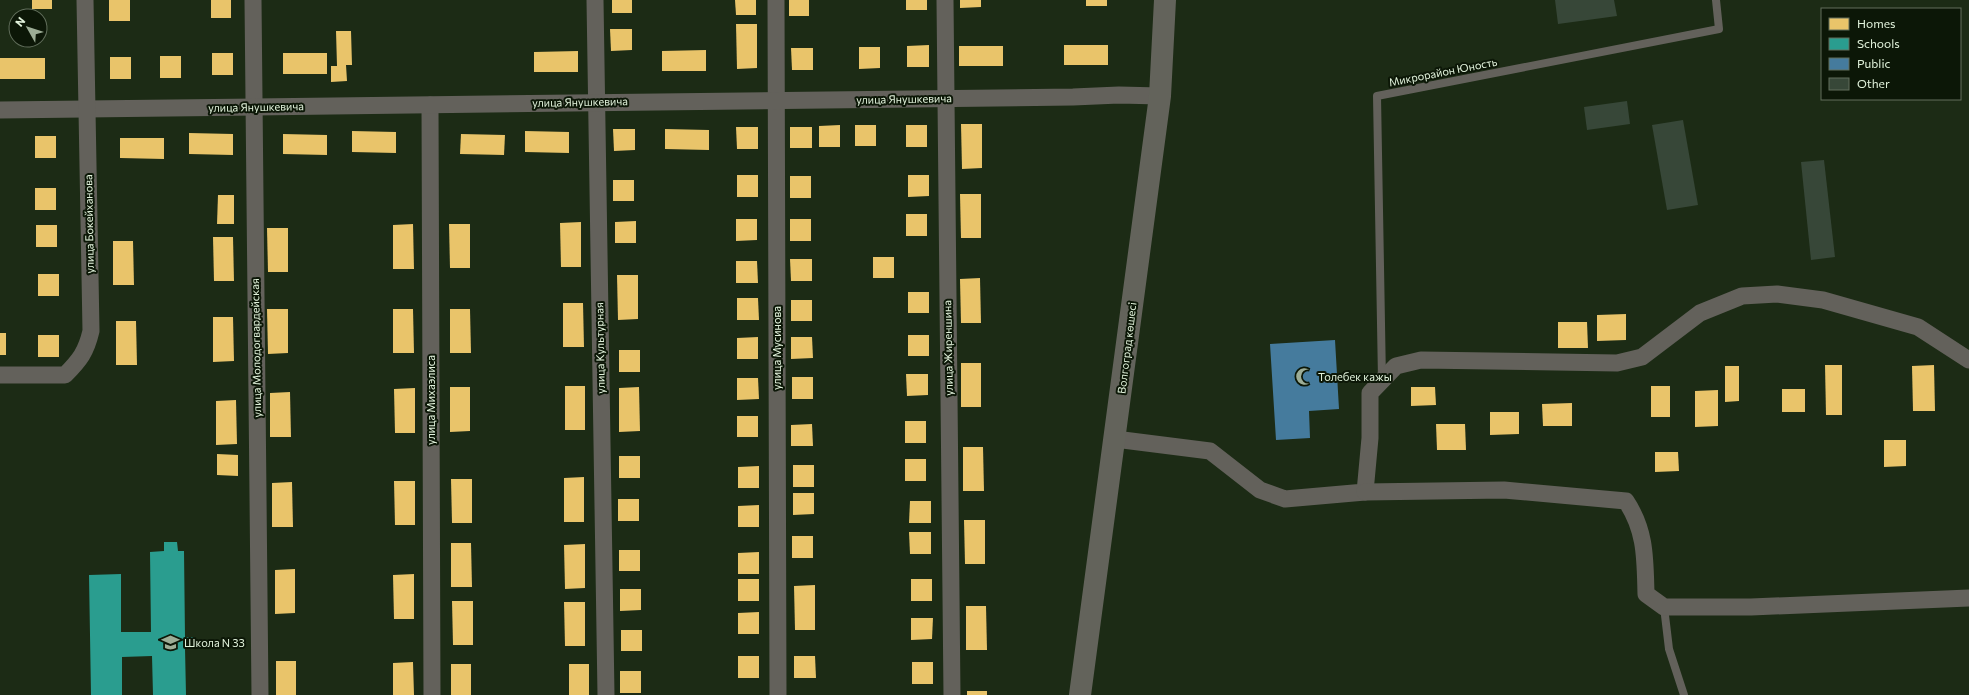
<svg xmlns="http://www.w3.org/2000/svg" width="1969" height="695" viewBox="0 0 1969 695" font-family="Commissioner,sans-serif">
<rect width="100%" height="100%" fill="#1c2b15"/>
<!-- homes -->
<g fill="#e9c46a">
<rect x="32" y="0" width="20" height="9"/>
<rect x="109" y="0" width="21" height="21"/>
<rect x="211" y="0" width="20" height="18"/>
<rect x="612" y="0" width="20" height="13"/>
<path d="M735 0H756V15H736Z"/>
<rect x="789" y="0" width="20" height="16"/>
<rect x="906" y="0" width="21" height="10"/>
<path d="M960 0H981V7L960 8Z"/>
<rect x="1086" y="0" width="21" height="6"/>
<path d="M736 24H757V68L737 69Z"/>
<path d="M610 29H632V50L611 51Z"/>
<path d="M336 31H351L352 65H346L347 81 331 82V66H337Z"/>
<path d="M929 45V67H907V46Z"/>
<rect x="1064" y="45" width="44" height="20"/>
<rect x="959" y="46" width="44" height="20"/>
<path d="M859 47H880V68L859 69Z"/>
<path d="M791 48H813V70H792Z"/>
<path d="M706 50V71H662V51Z"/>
<path d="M578 51V72H534V52Z"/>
<rect x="212" y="53" width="21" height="22"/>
<rect x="283" y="53" width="44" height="21"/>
<rect x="160" y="56" width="21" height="22"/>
<rect x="110" y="57" width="21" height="22"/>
<rect x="0" y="58" width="45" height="21"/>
<path d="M961 124H982V168L962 169Z"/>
<path d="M840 125V147H819V126Z"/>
<rect x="855" y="125" width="21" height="21"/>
<rect x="906" y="125" width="21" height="22"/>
<path d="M736 127H758V149H737Z"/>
<rect x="790" y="127" width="22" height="21"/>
<path d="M613 129H635V150L614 151Z"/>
<path d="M665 129 709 130V150L665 149Z"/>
<path d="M352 131 396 132V153L352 152Z"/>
<path d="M525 131 569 132V153L525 152Z"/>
<path d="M189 133 233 134V155L189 154Z"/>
<path d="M283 134 327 135V155L283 154Z"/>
<path d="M461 134 505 135 504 155 460 154Z"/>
<rect x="35" y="136" width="21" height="22"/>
<path d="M120 138H164V159L120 158Z"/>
<rect x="737" y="175" width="21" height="22"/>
<path d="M908 175H929V196L908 197Z"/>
<rect x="790" y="176" width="21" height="22"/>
<rect x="613" y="180" width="21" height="21"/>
<rect x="35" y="188" width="21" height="22"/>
<path d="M960 194H981V238H961Z"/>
<path d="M218 195H234V224H217Z"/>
<rect x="906" y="214" width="21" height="22"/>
<path d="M736 219H757V240L736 241Z"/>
<rect x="790" y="219" width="21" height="22"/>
<path d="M636 221V243H615V222Z"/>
<path d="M581 222V267H561L560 223Z"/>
<path d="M413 224 414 269H393V225Z"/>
<path d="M449 224H470V268H450Z"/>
<rect x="36" y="225" width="21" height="22"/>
<path d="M267 228H288V272H268Z"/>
<path d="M213 237H233L234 281H214Z"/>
<path d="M113 241H133L134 285H113Z"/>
<rect x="873" y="257" width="21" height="21"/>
<path d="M790 259H812V281H791Z"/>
<path d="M736 261H757L758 283H736Z"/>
<rect x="38" y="274" width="21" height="22"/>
<path d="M617 275H638V319L618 320Z"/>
<path d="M980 278 981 323H961L960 279Z"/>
<rect x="908" y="292" width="21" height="21"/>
<path d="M737 298H758L759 320H737Z"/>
<rect x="791" y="300" width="21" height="21"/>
<path d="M563 303H583L584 347H563Z"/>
<path d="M267 309H288V353L268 354Z"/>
<path d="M393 309H413L414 353H393Z"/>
<path d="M450 309H470L471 353H450Z"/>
<path d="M1626 314V340L1597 341V315Z"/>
<path d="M213 317H233L234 361 213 362Z"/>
<path d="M116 321H136L137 365H116Z"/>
<path d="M1558 322H1587L1588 348H1558Z"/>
<rect x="0" y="333" width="6" height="22"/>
<rect x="38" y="335" width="21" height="22"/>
<rect x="908" y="335" width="21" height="21"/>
<path d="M758 337V359H737V338Z"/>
<path d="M791 337H812L813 358 791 359Z"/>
<rect x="619" y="350" width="21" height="22"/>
<rect x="961" y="363" width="20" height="44"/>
<path d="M1825 365H1842V415H1826Z"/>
<path d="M1934 365 1935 411H1913L1912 366Z"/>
<path d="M1725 366H1739V401L1725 402Z"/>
<path d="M906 374H928V395L907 396Z"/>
<rect x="792" y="377" width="21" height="22"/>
<path d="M737 378H758L759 399 737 400Z"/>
<rect x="565" y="386" width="20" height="44"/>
<rect x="1651" y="386" width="19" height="31"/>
<path d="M450 387H470V431L450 432Z"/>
<path d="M639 387 640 431 619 432V388Z"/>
<path d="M1411 387H1435L1436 405 1411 406Z"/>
<path d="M415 388V433H395L394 389Z"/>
<rect x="1782" y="389" width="23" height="23"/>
<path d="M1718 390V426L1695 427V391Z"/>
<path d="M290 392 291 437H270V393Z"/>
<path d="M236 400 237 444 216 445V401Z"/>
<path d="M1572 403V426H1543L1542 404Z"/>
<path d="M1490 412H1519V434L1490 435Z"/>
<rect x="737" y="416" width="21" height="21"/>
<rect x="905" y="421" width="21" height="22"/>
<path d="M812 424 813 446H791V425Z"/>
<path d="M1436 424H1465L1466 450H1437Z"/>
<path d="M1884 440H1906V466L1884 467Z"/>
<path d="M963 447H983L984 491H963Z"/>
<path d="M1655 452H1678L1679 471 1655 472Z"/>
<path d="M217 454 238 455V476L217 475Z"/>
<rect x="619" y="456" width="21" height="22"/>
<rect x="905" y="459" width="21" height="22"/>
<rect x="793" y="465" width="21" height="22"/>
<path d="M759 466V488H738V467Z"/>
<path d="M584 477V522H564V478Z"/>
<path d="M451 479H472V523H452Z"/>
<path d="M394 481H415V525H395Z"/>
<path d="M292 482 293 527H272V483Z"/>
<path d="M793 493H814V514L793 515Z"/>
<rect x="618" y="499" width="21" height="22"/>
<path d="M910 501H931V523H909Z"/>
<path d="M759 505V527H738V506Z"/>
<path d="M964 520H985V564H965Z"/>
<path d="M909 532H931V554H910Z"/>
<rect x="792" y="536" width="21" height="22"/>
<path d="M451 543H471L472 587H451Z"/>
<path d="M585 544V588L565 589 564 545Z"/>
<rect x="619" y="550" width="21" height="21"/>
<path d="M759 552V574H738V553Z"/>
<path d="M295 569V613L275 614V570Z"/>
<path d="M414 574V619H394L393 575Z"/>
<rect x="738" y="579" width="21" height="22"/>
<rect x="911" y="579" width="21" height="22"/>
<path d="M815 585V630H795L794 586Z"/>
<path d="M620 589H641V610L620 611Z"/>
<path d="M452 601H473V645H453Z"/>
<path d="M564 602H585V646H565Z"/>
<path d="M966 606H986L987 650H966Z"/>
<path d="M759 612V634H738V613Z"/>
<path d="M911 618H933L932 639 911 640Z"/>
<rect x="621" y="630" width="21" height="21"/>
<rect x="738" y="656" width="21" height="22"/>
<path d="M794 656H815L816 678H794Z"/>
<rect x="276" y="661" width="20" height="34"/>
<path d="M413 662 414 695H393V663Z"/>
<rect x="912" y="662" width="21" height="22"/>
<rect x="451" y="664" width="20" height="31"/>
<rect x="569" y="664" width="20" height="31"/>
<rect x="620" y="671" width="21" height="22"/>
<rect x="967" y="691" width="20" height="4"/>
</g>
<!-- schools -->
<path fill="#2a9d8f" d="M164 542H177L178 551H184L185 637H195V647L185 648 186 695H153L152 656 122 657V695H91L89 575 121 574V632H151L150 552 164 551Z"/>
<!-- public -->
<path fill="#457b9d" d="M1335 340 1339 409 1309 411 1310 438 1276 440 1270 344Z"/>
<!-- building -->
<g fill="#374738">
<path d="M1555 0H1614L1617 16 1558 24Z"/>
<path d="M1627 101 1630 124 1587 130 1584 107Z"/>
<path d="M1683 120 1698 205 1667 210 1652 125Z"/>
<path d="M1824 160 1835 257 1811 260 1801 162Z"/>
</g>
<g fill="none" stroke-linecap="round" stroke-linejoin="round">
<!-- service -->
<g stroke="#63615b" stroke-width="8">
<path d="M1382 380 1377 96 1719 29 1716 0"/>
<path d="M1664 607 1669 649 1684 695"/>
</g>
<!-- minor -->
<g stroke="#63615b" stroke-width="17">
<path d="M253 0 260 695"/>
<path d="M595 0 606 695"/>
<path d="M776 0 778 695"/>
<path d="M945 0 952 695"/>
<path d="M430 105 432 695"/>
<path d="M0 110 1073 97 1119 95 1160 96"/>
<path d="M0 375H65C80 360 86 352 91 331L85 0"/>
<path d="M1115 439 1210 451 1260 490 1285 499 1365 492 1370 438V393L1396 366 1421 360 1617 363 1642 357 1700 313 1742 296 1777 294 1823 300 1918 327 1969 360"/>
<path d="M1365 492 1504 490 1626 501C1646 531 1645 559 1646 594L1664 607H1751L1969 598"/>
</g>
<!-- secondary -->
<path stroke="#63635b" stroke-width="22" d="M1080 695 1160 96 1165 0"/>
</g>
<!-- icons -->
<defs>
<symbol id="mosque-bare" viewBox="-9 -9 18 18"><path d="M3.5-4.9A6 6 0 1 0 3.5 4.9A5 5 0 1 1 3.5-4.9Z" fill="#9dad96" stroke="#0c1707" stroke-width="2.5" paint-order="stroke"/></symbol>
<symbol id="school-bare" viewBox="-9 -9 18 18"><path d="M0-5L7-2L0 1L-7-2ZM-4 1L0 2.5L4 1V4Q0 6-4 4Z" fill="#9dad96" stroke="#0c1707" stroke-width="2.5" paint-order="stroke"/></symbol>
</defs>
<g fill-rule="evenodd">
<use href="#mosque-bare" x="1292" y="364" width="25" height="25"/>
<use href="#school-bare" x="158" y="630" width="25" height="25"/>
</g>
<g text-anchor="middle" stroke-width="4" stroke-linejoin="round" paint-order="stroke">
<!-- street labels -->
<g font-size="11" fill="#e2f3dc" stroke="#0c1707">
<text transform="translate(1443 72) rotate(-11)" y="4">Микрорайон Юность</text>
<text transform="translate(904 99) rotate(-1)" y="4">улица Янушкевича</text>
<text transform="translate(580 102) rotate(-1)" y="4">улица Янушкевича</text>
<text transform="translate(256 107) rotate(-1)" y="4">улица Янушкевича</text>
<text transform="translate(89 224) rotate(-91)" y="4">улица Бокейханова</text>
<text transform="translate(256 348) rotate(-91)" y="4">улица Молодогвардейская</text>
<text transform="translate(600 348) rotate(-91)" y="4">улица Культурная</text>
<text transform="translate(777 348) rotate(-90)" y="4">улица Мусинова</text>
<text transform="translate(948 348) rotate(-91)" y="4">улица Жиреншина</text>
<text transform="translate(1127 348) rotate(-83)" y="4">Волгоград көшесі</text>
<text transform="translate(431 400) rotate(-90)" y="4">улица Михаэлиса</text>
</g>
<!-- poi labels -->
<g font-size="11" fill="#e2f3dc" stroke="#0c1707" text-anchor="start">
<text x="1318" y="381">Толебек кажы</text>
<text x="184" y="647">Школа N 33</text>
</g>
</g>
<!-- legend -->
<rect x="1821" y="8" width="140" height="92" fill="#0c1707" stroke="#626f5c"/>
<rect x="1829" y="18" width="20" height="12" fill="#e9c46a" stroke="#626f5c"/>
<text x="1857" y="28" font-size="12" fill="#e2f3dc">Homes</text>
<rect x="1829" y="38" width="20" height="12" fill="#2a9d8f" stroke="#626f5c"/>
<text x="1857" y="48" font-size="12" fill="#e2f3dc">Schools</text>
<rect x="1829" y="58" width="20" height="12" fill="#457b9d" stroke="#626f5c"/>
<text x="1857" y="68" font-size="12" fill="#e2f3dc">Public</text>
<rect x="1829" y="78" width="20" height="12" fill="#374738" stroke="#626f5c"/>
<text x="1857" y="88" font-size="12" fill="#e2f3dc">Other</text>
<!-- north arrow -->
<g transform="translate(28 28) rotate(309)"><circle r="19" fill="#0c1707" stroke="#626f5c"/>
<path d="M0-3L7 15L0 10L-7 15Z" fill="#9dad96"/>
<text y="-6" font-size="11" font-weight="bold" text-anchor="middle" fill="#e2f3dc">N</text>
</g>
</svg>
